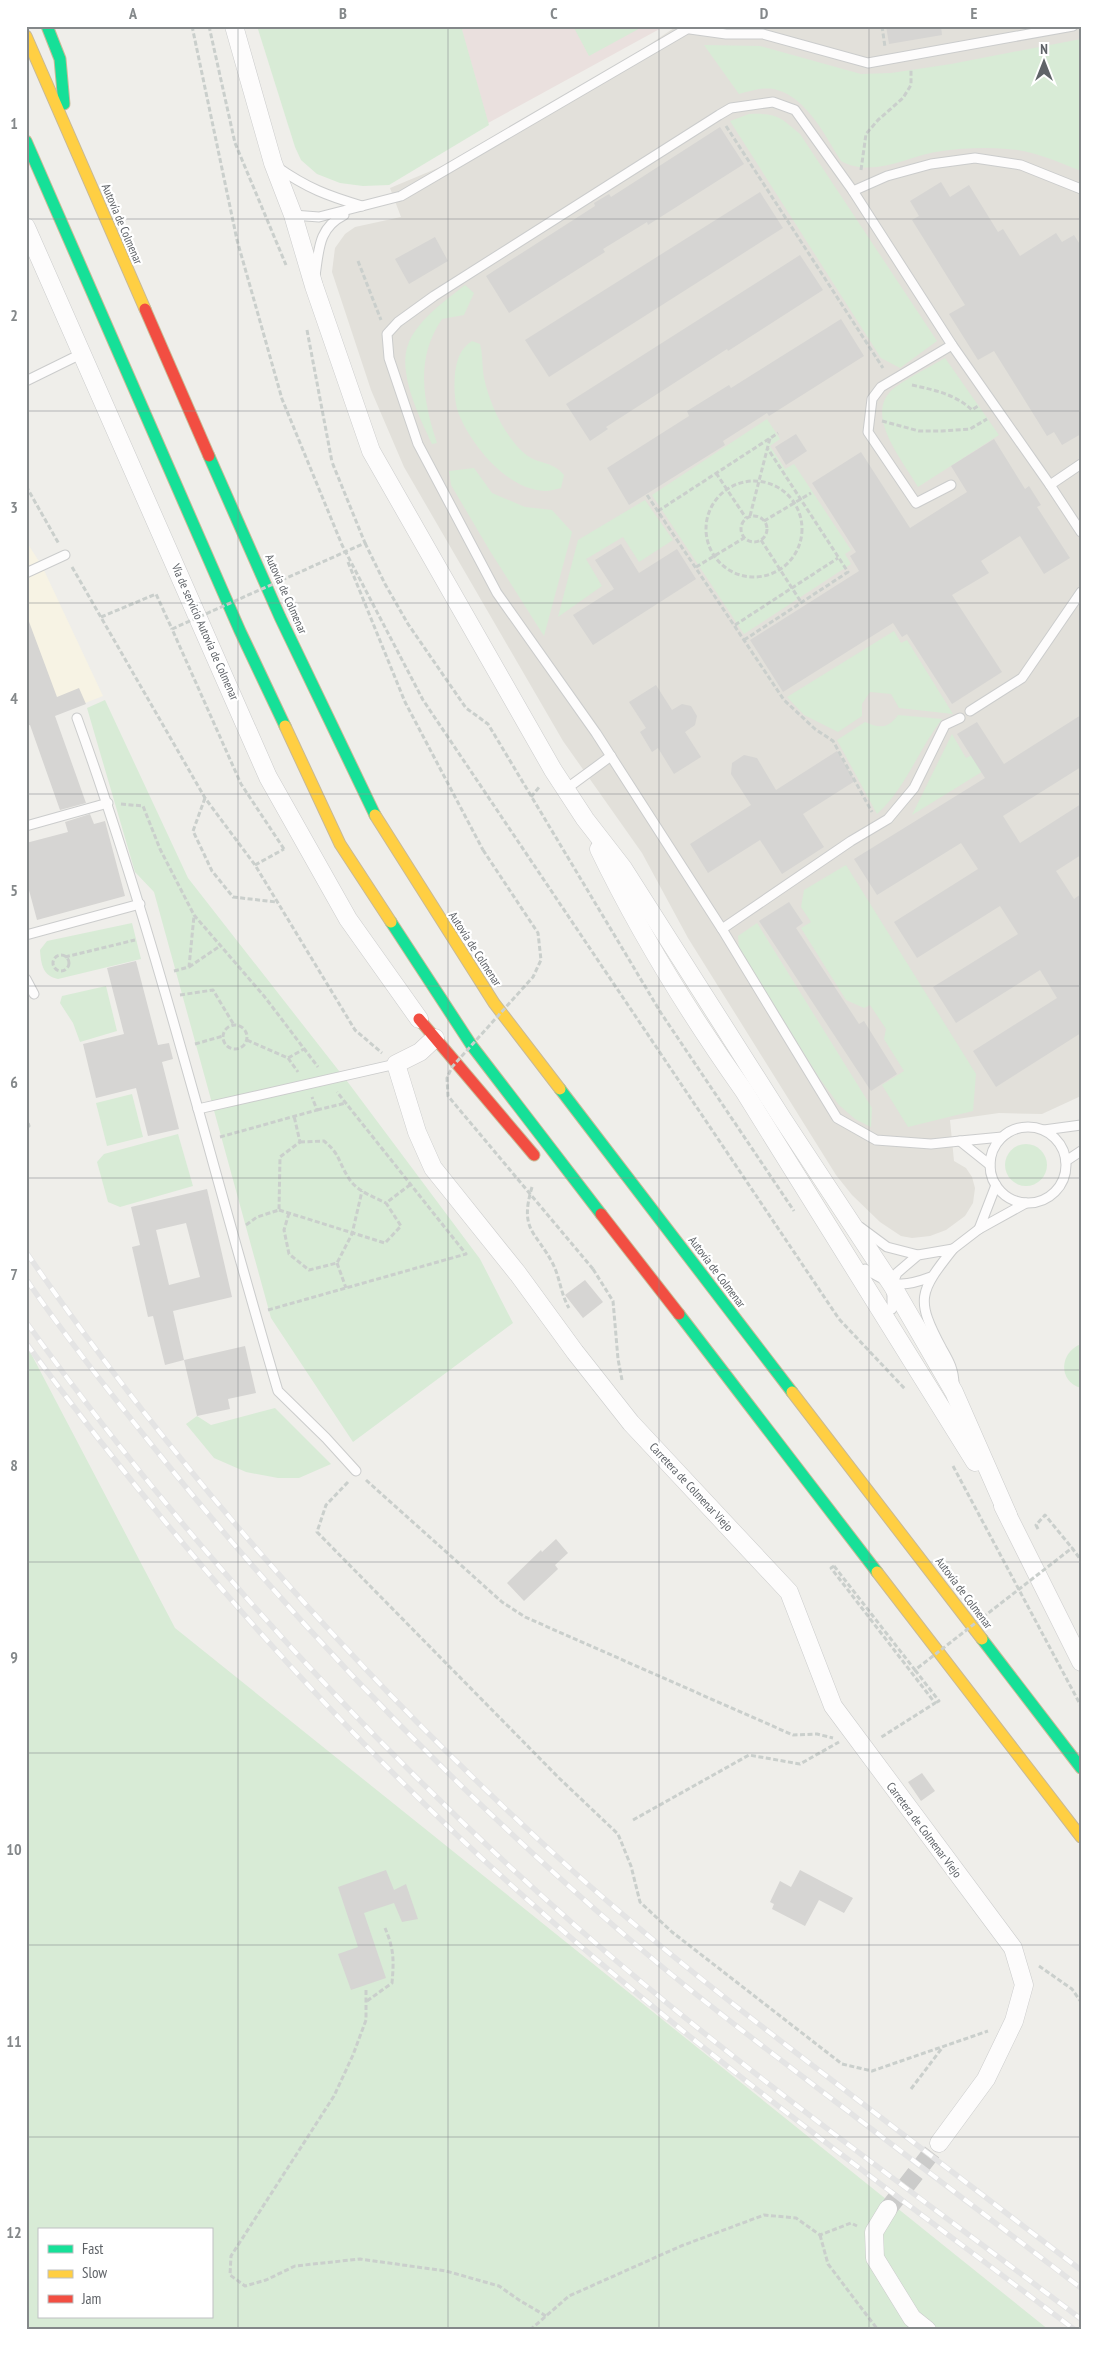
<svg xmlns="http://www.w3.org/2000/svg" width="1107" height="2356" viewBox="0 0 1107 2356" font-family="'PT Sans Narrow',sans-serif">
<rect width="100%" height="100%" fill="#efeeea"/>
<!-- commercial -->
<path fill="#f7f3e4" d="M26 541 42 566 103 696 26 726Z"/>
<!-- education -->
<path fill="#e2e0da" d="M677 26H1081V1096L1042 1114 999 1113 950 1120 954 1161 966 1168 972 1177 975 1188 973 1203 965 1216 946 1230 930 1236 912 1238 901 1236 880 1222 852 1195 836 1175 688 938 642 853 563 741 404 467 371 390 332 272 335 248 345 234 355 227 401 217 390 188 510 138Z"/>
<!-- medical -->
<path fill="#eae0de" d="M265 26H665L386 179Z"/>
<!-- green -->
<g fill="#d8ebd6" fill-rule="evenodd">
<path d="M257 26H461L489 125 389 185 363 186 340 183 317 174 301 160 295 147Z"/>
<path d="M573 26H644L589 56Z"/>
<path d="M1081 39V171C1058 162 1032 150 1007 149 986 147 962 148 942 151 909 155 873 179 841 161 826 137 807 98 777 90 765 86 751 91 739 94L704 45 760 46 861 74 891 73 951 64Z"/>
<path d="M749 114C777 113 780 117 800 134L937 341 900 368 881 358 730 121Z"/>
<path d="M465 285 474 293 464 315 442 319C415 359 423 399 437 443L432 444C420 418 396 371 409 342 420 318 445 301 465 285Z"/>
<path d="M472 341 480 344C483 355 482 367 484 378 490 405 504 435 524 453 537 465 552 460 564 475L561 488C556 489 550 491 545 491 507 490 471 445 458 412 454 400 454 385 455 373 457 359 460 349 472 341Z"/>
<path d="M945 358 999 435 918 487C904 462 867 419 889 393 897 383 932 366 945 358Z"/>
<path d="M767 419 780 439 770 446 785 469 794 464 851 550 845 554 851 564 744 634 652 495Z"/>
<path d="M474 468 492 493 525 507 552 510 572 532 544 636 490 551 451 485 449 471Z"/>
<path d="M645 500 673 540 639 562 623 537 586 559 602 586 558 617 578 540Z"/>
<path d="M894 631 901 643 907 640 953 714 899 708 891 694 870 692 862 704V716L838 732 804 715 787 697Z"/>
<path d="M105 700 188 878 350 1085 480 1259 513 1323 353 1442 271 1318 154 892 135 872 87 708Z"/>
<path d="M898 715 942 719C919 749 905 789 877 814L837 740 865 722C880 729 889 728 898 715Z"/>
<path d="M952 734 966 758 974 754 985 770 912 815Z"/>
<path d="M846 865 976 1074 973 1111 908 1127 882 1085 904 1071 884 1039 886 1029 870 1005 864 1008 846 1000 801 928 811 922 801 907 804 890Z"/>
<path d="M132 923 141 959 58 979C43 976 41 965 40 950L47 941Z"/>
<path d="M757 923 872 1108 871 1127 855 1119 839 1105 820 1079 739 949 738 936Z"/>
<path d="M106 986 117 1031 80 1042 73 1023 60 1003 62 996Z"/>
<path d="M132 1094 143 1137 107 1146 96 1103Z"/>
<path d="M178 1134 193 1186 120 1207 108 1202 97 1162 104 1154Z"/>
<circle cx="1026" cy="1165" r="21"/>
<path d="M26 1344 175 1628 1049 2330H26ZM39 2230H211V2317H39Z"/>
<path d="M1081 1344V1388C1057 1381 1060 1352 1081 1344Z"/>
<path d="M275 1408 331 1464 299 1478H278L246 1472 214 1458 186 1424 197 1416 211 1425Z"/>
</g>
<!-- building -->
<g fill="#d6d5d3" fill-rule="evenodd">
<path d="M886 26H941L942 35 889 44Z"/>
<path d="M720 127 744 164 648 225 647 222 603 249 605 252 509 313 486 276 595 206 594 203 609 194 611 197Z"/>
<path d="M941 182 950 197 969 185 998 232 1003 229 1020 256 1056 233 1062 242 1074 235 1081 246V434L1062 445 1054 432 1047 436 994 351 978 360 949 314 965 305 912 220 919 216 910 201Z"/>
<path d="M760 192 783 228 549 377 525 340Z"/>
<path d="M435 237 448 261 409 284 395 259Z"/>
<path d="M800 255 823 290 728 351 727 349 606 427 608 429 590 441 566 404Z"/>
<path d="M841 319 864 356 769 416 767 413 723 441 725 445 629 505 607 468 689 416 687 411 729 385 731 388Z"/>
<path d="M796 434 807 451 786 465 775 447Z"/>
<path d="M994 439 1025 489 1029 486 1041 505 1037 507 1070 558 1044 574 1020 536 981 561 989 573 952 595 1002 672 952 704 907 634 902 637 893 623 783 692 750 640 859 571 850 556 856 552 812 483 861 452 910 528 967 492 951 466Z"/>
<path d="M621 544 639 573 677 549 696 579 593 645 573 615 614 589 595 560Z"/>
<path d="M26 619H28L57 697 79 688 86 704 55 716 86 803 60 810 30 725 26 726Z"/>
<path d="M656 685 672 710 682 704 691 706 697 716 695 725 685 732 701 757 674 774 658 748 652 752 640 732 646 728 629 702Z"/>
<path d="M1081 715V767L1003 816 1020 843 1081 804V855L1056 871 1074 899 1081 894V1033L996 1087 973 1051 1057 998 1040 970 956 1023 933 987 1018 934 1000 906 917 958 894 922 978 869 961 843 877 895 854 859 985 778 957 734 977 722 1004 764Z"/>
<path d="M837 751 855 781 803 814 824 847 782 874 760 840 708 873 690 844 751 805 731 774 732 763 744 755 757 758 776 790Z"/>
<path d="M90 814 94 824 105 821 125 896 37 920 26 879V843L68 832 65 822Z"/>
<path d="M789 902 803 923 796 928 859 1024 864 1021 897 1074 871 1091 759 921Z"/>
<path d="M136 961 158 1045 169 1043 173 1059 162 1062 179 1129 148 1136 136 1088 96 1098 83 1044 124 1034 107 968Z"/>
<path d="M207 1189 232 1297 173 1311 184 1360 165 1365 153 1316 148 1317 132 1247 140 1245 131 1207ZM186 1223 200 1277 169 1285 156 1230Z"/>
<path d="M585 1280 603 1302 583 1318 565 1295Z"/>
<path d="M245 1346 256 1393 228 1399 230 1409 197 1416 184 1360Z"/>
<path d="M556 1539 568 1553 555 1565 558 1569 524 1601 507 1583 541 1550 542 1552Z"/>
<path d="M922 1773 935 1791 921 1801 908 1782Z"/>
<path d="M386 1870 394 1890 406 1884 418 1919 402 1922 394 1903 364 1913 386 1978 351 1990 338 1954 358 1947 338 1887Z"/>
<path d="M800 1870 853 1898 844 1913 819 1900 805 1926 772 1909 774 1904 770 1902 780 1881 791 1887Z"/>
</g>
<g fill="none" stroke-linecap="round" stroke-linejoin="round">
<!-- street-tunnel -->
<path stroke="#cbcbca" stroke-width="18" stroke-dasharray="18 9" stroke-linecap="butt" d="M888 2209 939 2143"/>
<defs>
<g id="lane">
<path d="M690 29 726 34H763L868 63 1073 26"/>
<path d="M277 167C307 188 328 196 362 206"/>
<path d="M853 191 887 176 931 164 975 158 1021 165 1081 189"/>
<path d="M293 215 319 217 401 196 692 26"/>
<path d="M315 276C319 250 318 228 344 215"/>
<path d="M26 381 83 353"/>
<path d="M951 485 916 503 868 432 872 399 881 387 952 345"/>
<path d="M1050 485 1081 464"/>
<path d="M26 573 65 555"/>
<path d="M970 711 1022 678 1081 592"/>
<path d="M77 718C157 939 211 1166 278 1391L326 1438 356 1471"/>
<path d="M566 789 611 756"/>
<path d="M26 826 108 803"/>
<path d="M722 929 851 841 888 819 914 788 945 725 960 718"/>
<path d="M26 935 140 904"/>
<path d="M26 979 34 994"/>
<path d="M198 1109 396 1064"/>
<circle cx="1028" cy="1165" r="38"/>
<path d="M1044 1130 1081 1125"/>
<path d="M960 1141 931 1144 876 1140 837 1118 722 929 596 733 497 593 418 444 389 358 387 334 398 322 434 296 719 115 731 108 773 102 795 110 853 191 952 345 1050 485 1081 532"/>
<path d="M1066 1161 1081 1151"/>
<path d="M990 1165 960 1141 1002 1137"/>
<path d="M996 1185 979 1229 1026 1203"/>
<path d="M860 1227 887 1247 918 1255"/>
<path d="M953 1249 979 1229"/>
<path d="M865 1269C893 1285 899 1289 931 1277"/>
<path d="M892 1309V1285L897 1273 918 1255 953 1249C919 1292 915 1299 942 1349 949 1361 954 1370 954 1385"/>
</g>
<g id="street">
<path d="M234 26 273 163 293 215 314 286 371 451 553 770 585 819 623 868 782 1118 892 1285 954 1392 1008 1515"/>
<path d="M26 227 268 777 348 919 419 1019"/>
<path d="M599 849C639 932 691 1016 744 1091L975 1462"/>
<path d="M435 1038 420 1052 396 1064 417 1132 433 1168 518 1274 575 1352 631 1423 789 1592 833 1706 1013 1948 1024 1985 1014 2021 986 2079 939 2143"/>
<path d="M1003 1506 1081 1662"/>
<path d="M888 2209 874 2232 875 2258 912 2318 927 2330"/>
</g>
<g id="fast">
<path d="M47 26 60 59 64 104"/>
<path d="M26 141 240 631 285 726"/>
<path d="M209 456 280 617 375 815"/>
<path d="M391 922 472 1046 601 1214"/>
<path d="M560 1089 792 1392"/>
<path d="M679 1314 877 1572"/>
<path d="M982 1639 1081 1768"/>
</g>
<g id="slow">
<path d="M26 36 145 309"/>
<path d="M285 726 340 844 391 922"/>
<path d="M375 815 494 1003 560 1089"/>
<path d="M792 1392 982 1639"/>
<path d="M877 1572 1081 1837"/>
</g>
<g id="jam">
<path d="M145 309 209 456"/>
<path d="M419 1019 534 1155"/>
<path d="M601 1214 679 1314"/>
</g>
</defs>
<!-- lane casing -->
<use href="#lane" stroke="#cbcccc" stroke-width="11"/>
<!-- street casing -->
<use href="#street" stroke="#cbcccc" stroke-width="19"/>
<!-- fast casing -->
<use href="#fast" stroke="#c8b996" stroke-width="13"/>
<!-- slow casing -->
<use href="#slow" stroke="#c8b996" stroke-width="13"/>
<!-- jam casing -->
<use href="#jam" stroke="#c8b996" stroke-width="13"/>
<!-- path -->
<g stroke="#cacfcc" stroke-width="3" stroke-dasharray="5 2.5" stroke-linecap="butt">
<path d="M192 26 237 240 282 399 342 545 423 700 839 1319 905 1389"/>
<path d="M209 26 235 143 286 265"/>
<path d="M882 26 885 47"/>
<path d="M726 126 883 368"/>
<path d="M861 170 866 134 878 120 903 98 911 85V69"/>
<path d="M358 261 381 320"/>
<path d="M307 330 332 462"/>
<path d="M912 385C934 390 955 394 972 410L978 406"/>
<path d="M882 421 919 431H942L970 429 987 419"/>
<path d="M716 473 746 518"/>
<circle cx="754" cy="529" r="48"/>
<path d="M26 486 59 544"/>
<path d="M647 495 784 700 815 729 833 741 872 812"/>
<path d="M658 511 778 433"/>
<path d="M750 516 770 438"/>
<circle cx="754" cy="529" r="13"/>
<path d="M764 521 811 493"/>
<path d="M761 540 801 602"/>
<path d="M365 543 385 584 408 624 466 708 488 724 661 1013 794 1211"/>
<path d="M348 562 405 702 483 850"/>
<path d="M72 567 205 798 255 865 355 1030 382 1053"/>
<path d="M696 567 744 538"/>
<path d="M101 617 156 594 172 629"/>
<path d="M735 625 838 558"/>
<path d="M744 640 848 572 768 449"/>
<path d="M531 797 540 786"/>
<path d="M205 798 193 831 212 871 233 897 276 902"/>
<path d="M121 804 143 806 160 849 194 915 264 996 318 1067"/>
<path d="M255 865 284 849"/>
<circle cx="61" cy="963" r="8"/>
<path d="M65 957 135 940"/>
<path d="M189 967 220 946"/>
<path d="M174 971 189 967 194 916"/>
<path d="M180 995 213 990 234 1025"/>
<circle cx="235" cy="1037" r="12"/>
<path d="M247 1040 288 1058 304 1049"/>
<path d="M195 1044 223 1036"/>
<path d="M288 1058 298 1072"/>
<path d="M317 1110 346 1103"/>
<path d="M26 1116 29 1126 26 1128"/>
<path d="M220 1137 317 1110 312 1097"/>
<path d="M300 1142 324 1141C340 1154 338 1161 348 1177 356 1191 372 1196 386 1203"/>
<path d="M532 1187C519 1231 536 1231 553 1264 560 1278 561 1295 569 1308"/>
<path d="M279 1210 385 1243 401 1226 386 1203 411 1184"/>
<path d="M289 1213 284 1230 289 1254 309 1270 337 1263 352 1234 362 1191"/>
<path d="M246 1225 257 1217 279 1210 280 1157 300 1142 294 1116"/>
<path d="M337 1263 346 1288"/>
<path d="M593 1269 613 1301 618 1359 622 1380"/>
<path d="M268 1310 466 1254 337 1092"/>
<path d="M953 1466 1081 1706"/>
<path d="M366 1480 502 1602 525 1617 793 1735 817 1734 833 1738"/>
<path d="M348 1482 326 1505 317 1532 559 1778 618 1834 631 1866 640 1902 672 1932 842 2064 872 2071 988 2031"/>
<path d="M1038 1529 1036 1525 1045 1515 1072 1548"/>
<path d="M834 1566 831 1568 935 1703 880 1738"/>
<path d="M915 1670 939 1701 935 1703"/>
<path d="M633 1820 749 1755 800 1764 839 1742"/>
<path d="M1039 1966 1072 1989 1081 2002"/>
<path d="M366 1990V2020L353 2055 334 2096 231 2256 230 2275 245 2286 266 2280 295 2266 360 2259 446 2271 499 2286 519 2300 546 2316"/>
<path d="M367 2001 392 1983C394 1960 394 1949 385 1928"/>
<path d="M911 2089 942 2048"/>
<path d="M820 2235 828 2264 878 2330"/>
<path d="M530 2330 569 2296 681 2246 764 2215 796 2218 820 2235 851 2223 857 2226"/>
</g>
<!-- lane -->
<use href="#lane" stroke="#fdfcfc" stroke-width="9"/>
<!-- street -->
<use href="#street" stroke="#fdfcfc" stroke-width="18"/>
<!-- fast -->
<use href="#fast" stroke="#16e098" stroke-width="11"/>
<!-- slow -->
<use href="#slow" stroke="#ffcf43" stroke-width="11"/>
<!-- jam -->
<use href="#jam" stroke="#f24e42" stroke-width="11"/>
<defs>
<g id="rail">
<path d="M26 1252C183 1479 369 1687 574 1872 657 1946 745 2014 833 2081 916 2144 998 2207 1081 2270"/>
<path d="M26 1279C65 1336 108 1390 151 1444 300 1631 466 1801 648 1955 707 2005 768 2050 828 2096 913 2160 997 2224 1081 2288"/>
<path d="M26 1322C186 1544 372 1747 578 1928 737 2067 912 2191 1081 2319"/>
<path d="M26 1343C169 1538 330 1722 510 1884 688 2045 883 2185 1075 2330"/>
</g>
</defs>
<!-- rail casing -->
<use href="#rail" stroke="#e4e4e4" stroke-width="5.5"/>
<!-- rail -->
<use href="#rail" stroke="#fff" stroke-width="4" stroke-dasharray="11" stroke-linecap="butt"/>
<!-- path-bridge -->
<g stroke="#cacfcc" stroke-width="3" stroke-dasharray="5 2.5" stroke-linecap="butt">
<path d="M284 849 241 784 172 629 365 543 332 462"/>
<path d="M483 850 538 933 541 960 533 977 452 1067 447 1078 448 1096 593 1269"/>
<path d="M834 1566 915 1670 1072 1548 1081 1560"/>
</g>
</g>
<!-- grid -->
<path fill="none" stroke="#84888a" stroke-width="1" stroke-opacity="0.55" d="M238 26V2330M448 26V2330M659 26V2330M869 26V2330M26 219H1081M26 411H1081M26 603H1081M26 794H1081M26 986H1081M26 1178H1081M26 1370H1081M26 1562H1081M26 1753H1081M26 1945H1081M26 2137H1081"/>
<g text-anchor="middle" stroke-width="4.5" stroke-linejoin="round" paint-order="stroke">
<!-- street labels -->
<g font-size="12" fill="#5f6368" stroke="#fff">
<text transform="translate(122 224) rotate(67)" y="4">Autovía de Colmenar</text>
<text transform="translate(286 594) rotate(66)" y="4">Autovía de Colmenar</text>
<text transform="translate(205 632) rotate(66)" y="4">Vía de servicio Autovía de Colmenar</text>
<text transform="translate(475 949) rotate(57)" y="4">Autovía de Colmenar</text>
<text transform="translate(717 1272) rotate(53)" y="4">Autovía de Colmenar</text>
<text transform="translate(691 1487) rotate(47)" y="4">Carretera de Colmenar Viejo</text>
<text transform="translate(964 1593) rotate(53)" y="4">Autovía de Colmenar</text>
<text transform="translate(924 1830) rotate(53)" y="4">Carretera de Colmenar Viejo</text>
</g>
</g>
<!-- border -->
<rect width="1107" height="2356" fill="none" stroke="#ffffff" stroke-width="55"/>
<!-- legend -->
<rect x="38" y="2228" width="175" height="90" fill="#ffffff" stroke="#bfc1c3"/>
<rect x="48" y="2245" width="25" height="8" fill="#16e098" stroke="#bfc1c3"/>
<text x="82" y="2254" font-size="15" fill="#5f6368">Fast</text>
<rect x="48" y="2270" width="25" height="8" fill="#ffcf43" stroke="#bfc1c3"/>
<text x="82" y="2278" font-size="15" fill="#5f6368">Slow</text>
<rect x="48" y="2295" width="25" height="8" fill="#f24e42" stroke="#bfc1c3"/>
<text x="82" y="2304" font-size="15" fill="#5f6368">Jam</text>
<!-- north arrow -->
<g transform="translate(1044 62)" stroke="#ffffff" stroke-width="4" paint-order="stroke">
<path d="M0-4L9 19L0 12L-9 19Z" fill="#5f6368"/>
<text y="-8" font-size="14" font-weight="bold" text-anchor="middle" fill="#5f6368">N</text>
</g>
<rect x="28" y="28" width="1052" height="2300" fill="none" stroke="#84888a" stroke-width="2"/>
<g font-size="16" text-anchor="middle" font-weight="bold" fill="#84888a">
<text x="133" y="19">A</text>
<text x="343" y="19">B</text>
<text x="554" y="19">C</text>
<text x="764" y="19">D</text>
<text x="974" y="19">E</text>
<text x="14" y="129">1</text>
<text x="14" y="321">2</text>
<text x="14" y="513">3</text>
<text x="14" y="704">4</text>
<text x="14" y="896">5</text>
<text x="14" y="1088">6</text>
<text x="14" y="1280">7</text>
<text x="14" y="1471">8</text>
<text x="14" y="1663">9</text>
<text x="14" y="1855">10</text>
<text x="14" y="2047">11</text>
<text x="14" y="2238">12</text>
</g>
</svg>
